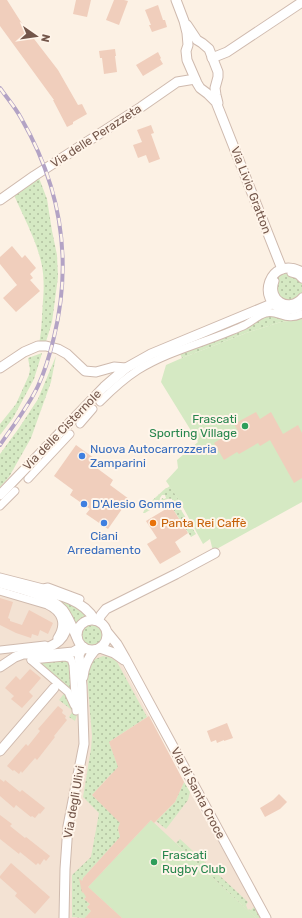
<svg xmlns="http://www.w3.org/2000/svg" width="302" height="918" viewBox="0 0 302 918" font-family="Rubik,sans-serif">
<defs>
<pattern id="grass-dots" width="8" height="8" patternUnits="userSpaceOnUse"><rect width="8" height="8" fill="#d5e9c3"/><path d="M2 2h.1M6 6h.1" fill="none" stroke="#b1c0a0" stroke-width="1.8" stroke-linecap="round"/></pattern>
</defs>
<rect width="100%" height="100%" fill="#fcf1e4"/>
<!-- residential -->
<path fill="#f3e2d3" d="M0 588 96 619 103 624 108 631 122 665 184 782 262 918H0Z"/>
<!-- grass -->
<g fill="url(#grass-dots)">
<path d="M39 178 47 199 52 231 57 255 58 277 52 322 45 345 39 344C42 329 42 315 43 300 44 290 44 277 42 266 37 241 24 218 14 195Z"/>
<path d="M288 272 302 279V297L297 302 279 301 276 279 279 276Z"/>
<path d="M302 314V319L281 322 249 332 182 358 178 350 259 316Z"/>
<path d="M42 353 34 379 13 418 0 435V424L16 404 29 375 30 369 28 358Z"/>
<path d="M56 356 51 382 31 438 9 477 0 487V454L19 428 38 399Z"/>
<path d="M170 486 179 500 181 510 196 534 191 537 171 506 167 508H164L162 505 165 506 167 505 166 502 167 501 169 503 172 502V499C169 498 163 500 161 502L162 498 164 499 166 498 165 495H162L160 498 159 504 145 513H143L146 506 166 488H167Z"/>
<path d="M56 599C70 602 79 607 88 618L77 623H75L69 611Z"/>
<circle cx="92" cy="635" r="10"/>
<path d="M103 656C109 657 113 658 117 662L147 717 109 742 123 779 112 773 92 795 121 823C118 828 117 831 121 836L83 878C80 885 81 891 87 896L84 899 90 904 87 907 91 911 85 918 72 917V875L91 857 99 813 83 797 91 749 92 736 87 675 90 664 93 660Z"/>
<path d="M68 658 77 715 75 721 69 717 73 711 59 700 66 691 31 660Z"/>
<path d="M184 782 190 792 188 800 166 829 156 821 175 802Z"/>
<path d="M180 839 248 902 246 905 248 910 249 909 251 910 255 906 262 918H256L176 843Z"/>
</g>
<!-- pitch -->
<g fill="#d5e9c3">
<path d="M302 319V502L213 551 210 539 203 544 179 500 166 481 178 468 177 460 198 442 161 382 166 365 182 358 249 332 281 322Z"/>
<path d="M151 820 256 918H122L88 887Z"/>
</g>
<!-- building -->
<g fill="#f0cebc">
<path d="M0 0H7L21 22 58 70 78 105 82 104 87 114 73 122V124L67 127 53 100H54L0 26Z"/>
<path d="M76 0H91L87 17 73 14Z"/>
<path d="M114 0H124L128 1 119 25 106 20Z"/>
<path d="M158 5 163 20H165L167 27 152 32 149 25H151L145 10Z"/>
<path d="M115 49 116 56H115L117 72 104 74 102 58H100L99 51Z"/>
<path d="M158 52 161 58 160 59 163 64 143 76 136 65Z"/>
<path d="M151 125 154 133 151 134 160 159 149 163 146 155 138 158 133 145 142 142 137 130Z"/>
<path d="M12 246 22 258 25 255 36 268 30 274 33 278 30 280 40 291 16 312 3 298 17 285 0 264V257Z"/>
<path d="M256 412 260 419 271 412 283 434 298 425 302 433V478L294 483 270 440 260 446 258 443 239 454 237 452 224 460 214 443 225 436 226 438 238 431 234 424Z"/>
<path d="M76 445 98 461 94 466 113 480 110 485 129 499 108 529 86 514 90 509 70 495 73 490 54 476Z"/>
<path d="M171 506 188 533 175 542 181 552 160 564 147 544 157 538 146 521Z"/>
<path d="M0 598 13 602 8 618 10 619V621L22 625 29 610 53 623 48 634 40 630 38 636 32 634 31 638 16 633 0 625Z"/>
<path d="M30 669 41 678 29 692 33 696 22 708 11 699 14 696 5 688 16 676 20 680Z"/>
<path d="M58 706 63 710 62 713 66 716 65 718 67 720 54 736 55 737 37 760 35 758 22 773 21 771 19 774 14 770 13 771 7 766 26 744 28 746 40 731 38 729Z"/>
<path d="M149 716 184 782 175 802 154 823 151 820 88 887 122 918H85L91 911 87 907 90 904 84 899 86 897 83 892 82 893 79 878 82 881 83 878 120 837 118 828 120 823 92 795 118 767 109 742Z"/>
<path d="M227 723 233 738 224 741V740L217 743 216 740 211 742 207 731Z"/>
<path d="M0 779 4 782 5 780 20 792 22 790 45 808 40 814 39 813 35 818 32 816 31 817 16 805 14 808 0 796Z"/>
<path d="M279 794 287 802 280 809 265 817 260 808 273 800Z"/>
<path d="M0 815 12 824 10 826 25 838 26 837 50 856 46 861 44 859 40 865 38 863 36 865 20 852 19 854 0 839Z"/>
<path d="M11 863 50 897 35 914 15 896 17 893 0 878V876Z"/>
</g>
<g fill="none" stroke-linecap="round" stroke-linejoin="round">
<defs>
<g id="pedestrian">
<path d="M291 273 298 275 302 279"/>
<path d="M275 281C268 300 289 312 302 297"/>
<path d="M100 402C112 390 124 379 138 370 167 352 200 344 231 331 236 329 241 327 245 325 252 321 259 315 266 313 279 310 286 322 302 314"/>
<path d="M80 424 93 409"/>
<path d="M28 479 70 434"/>
<path d="M0 506 15 491"/>
<path d="M0 577 43 588 48 587 80 599"/>
<path d="M0 591 47 605C62 612 66 624 57 638"/>
<path d="M0 650 45 645"/>
<path d="M31 660 65 657 71 659 73 665 76 711"/>
<path d="M31 660 68 692 74 705"/>
</g>
<g id="minor">
<path d="M176 0 184 21 187 33 188 45 186 51 187 60 197 83 200 88 208 94 216 102 282 269"/>
<path d="M187 25 197 40 202 43 209 49 218 72V77L215 88 216 95 218 103"/>
<path d="M212 58 227 52 302 2"/>
<path d="M0 200 34 176 141 107 177 82 195 79"/>
<path d="M302 272C269 254 255 303 284 309 291 310 297 309 302 305"/>
<path d="M0 368 24 352 38 346H46L58 349 67 354 85 371 96 372 114 367 126 368"/>
<path d="M0 495 104 387 126 368 151 354 274 303"/>
<path d="M0 583C18 588 51 596 63 610 69 618 73 629 77 638"/>
<path d="M38 591C59 594 83 600 95 620"/>
<circle cx="92" cy="635" r="15"/>
<path d="M98 621 101 615 106 609 176 574 215 553"/>
<path d="M108 633 117 644 125 658 266 918"/>
<path d="M100 648 114 653 124 660"/>
<path d="M37 651C56 646 67 639 68 619"/>
<path d="M0 667 15 657 23 654H53L73 652 82 647"/>
<path d="M83 677C84 667 88 658 95 650"/>
<path d="M0 751 54 688"/>
<path d="M64 918 65 869 68 826 84 744 82 686 79 655 83 647"/>
</g>
</defs>
<!-- pedestrian casing -->
<use href="#pedestrian" stroke="#cfbaae" stroke-width="9"/>
<!-- minor casing -->
<use href="#minor" stroke="#cfbaae" stroke-width="11"/>
<!-- pedestrian -->
<use href="#pedestrian" stroke="#fff" stroke-width="7"/>
<!-- minor -->
<use href="#minor" stroke="#fff" stroke-width="9"/>
<defs>
<path id="rail" d="M0 88C7 98 15 107 21 118 61 187 73 259 54 337 50 354 45 371 38 386 28 407 13 426 0 445"/>
</defs>
<!-- rail casing -->
<use href="#rail" stroke="#b3a3c5" stroke-width="4"/>
<!-- rail -->
<use href="#rail" stroke="#fff5ea" stroke-width="2.5" stroke-dasharray="8" stroke-linecap="butt"/>
</g>
<!-- markers -->
<g fill="#2e9e5b" stroke="#fff5ea" stroke-width="1.5">
<circle cx="245" cy="426" r="4"/>
<circle cx="154" cy="862" r="4"/>
</g>
<g fill="#3f7fe0" stroke="#fff5ea" stroke-width="1.5">
<circle cx="82" cy="456" r="4"/>
<circle cx="84" cy="504" r="4"/>
<circle cx="104" cy="523" r="4"/>
</g>
<circle fill="#e8710a" stroke="#fff5ea" stroke-width="1.5" cx="153" cy="523" r="4"/>
<g text-anchor="middle" stroke-width="4" stroke-linejoin="round" paint-order="stroke">
<!-- street labels -->
<g font-size="12" fill="#73564a" stroke="#fff5ea">
<text transform="translate(96 136) rotate(-33)" y="4">Via delle Perazzeta</text>
<text transform="translate(251 190) rotate(69)" y="4">Via Livio Gratton</text>
<text transform="translate(62 430) rotate(-46)" y="4">Via delle Cisternole</text>
<text transform="translate(198 793) rotate(62)" y="4">Via di Santa Croce</text>
<text transform="translate(74 802) rotate(-80)" y="4">Via degli Ulivi</text>
</g>
<!-- leisure labels -->
<g font-size="12" fill="#27864d" stroke="#fff5ea" text-anchor="end">
<text x="237" y="423">Frascati<tspan x="237" dy="14">Sporting Village</tspan></text>
<text x="162" y="859" text-anchor="start">Frascati<tspan x="162" dy="14">Rugby Club</tspan></text>
</g>
<!-- shop labels -->
<g font-size="12" fill="#366cbe" stroke="#fff5ea" text-anchor="start">
<text x="90" y="453">Nuova Autocarrozzeria<tspan x="90" dy="14">Zamparini</tspan></text>
<text x="92" y="508">D'Alesio Gomme</text>
<text x="104" y="540" text-anchor="middle">Ciani<tspan x="104" dy="14">Arredamento</tspan></text>
</g>
<!-- food labels -->
<g font-size="12" fill="#c56008" stroke="#fff5ea" text-anchor="start">
<text x="161" y="527">Panta Rei Caffè</text>
</g>
</g>
<!-- north arrow -->
<g transform="translate(36 36) rotate(103)" stroke="#fff5ea" stroke-width="3" paint-order="stroke">
<path d="M0-3L7 15L0 10L-7 15Z" fill="#73564a"/>
<text y="-6" font-size="11" font-weight="bold" text-anchor="middle" fill="#73564a">N</text>
</g>
</svg>
